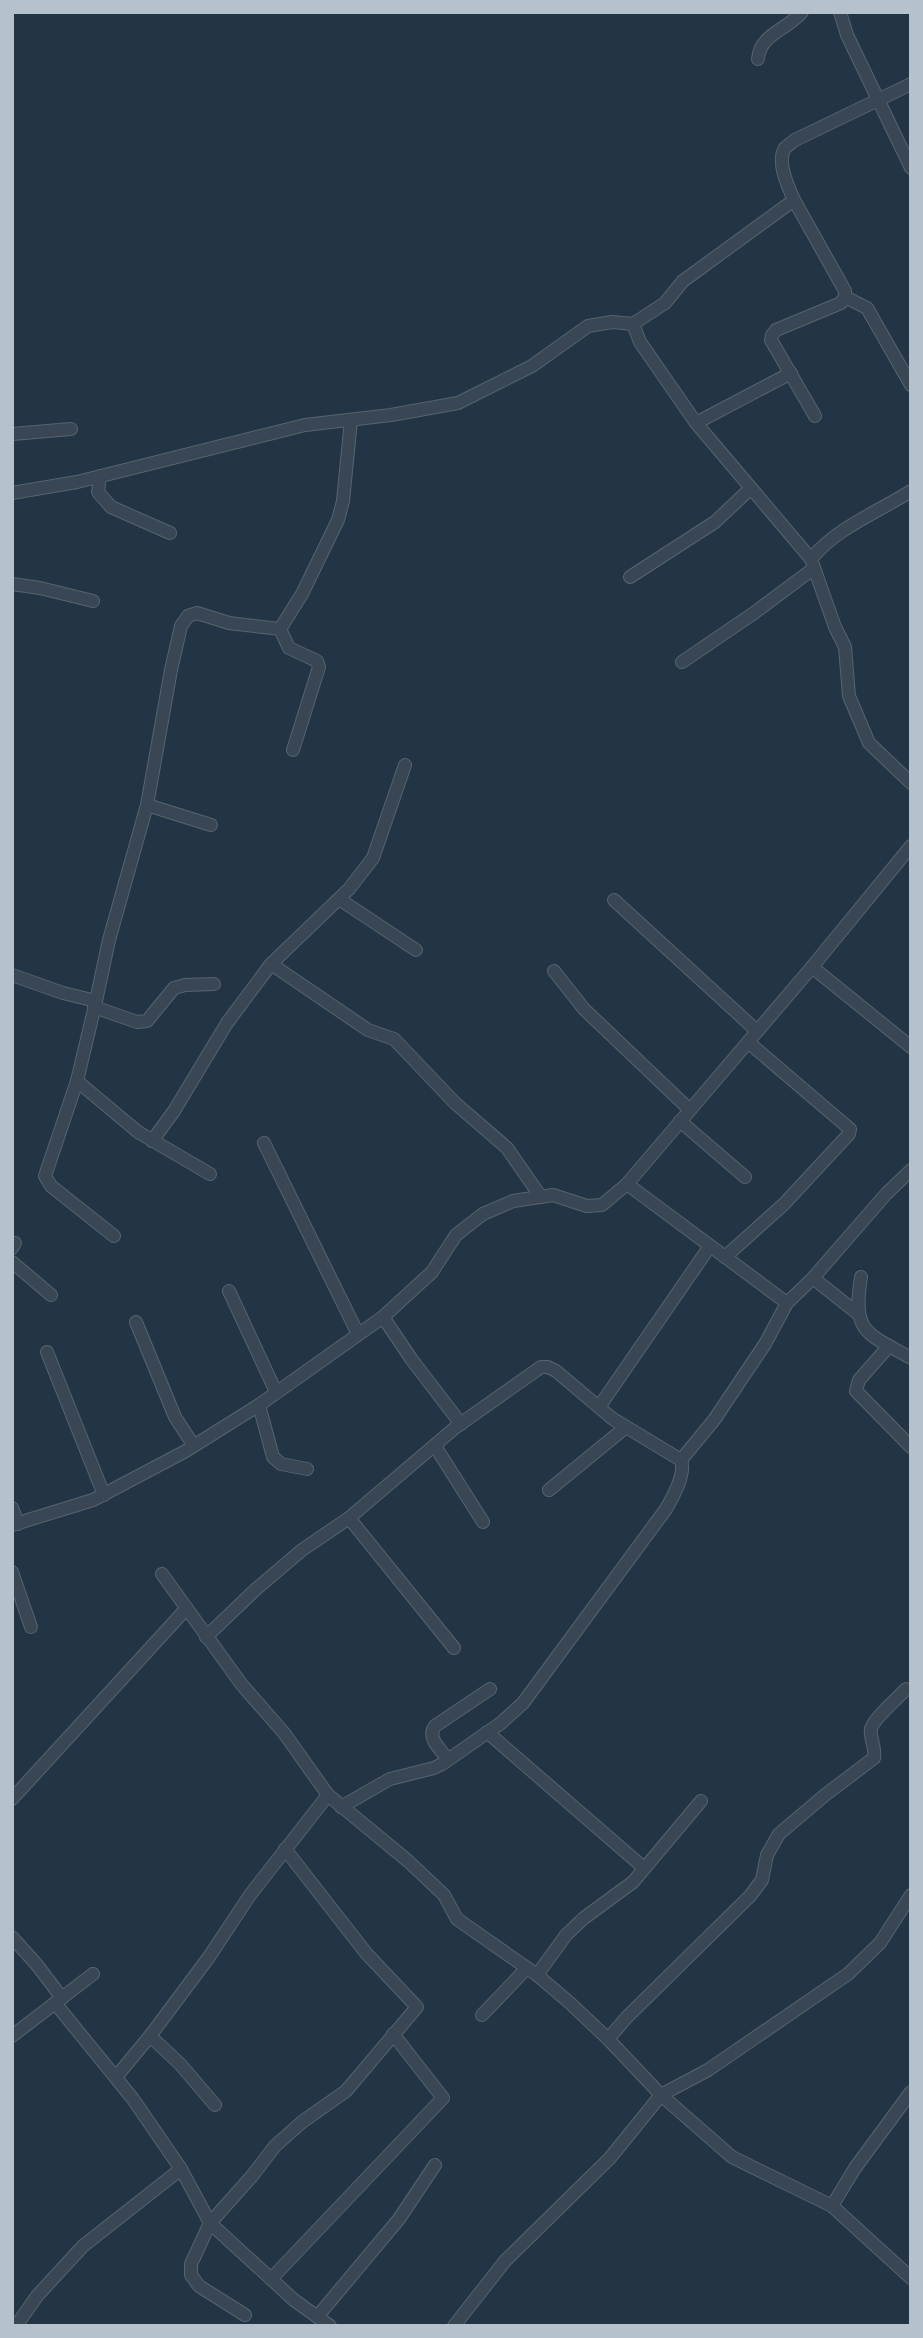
<svg xmlns="http://www.w3.org/2000/svg" width="923" height="2338" viewBox="0 0 923 2338" font-family="Barlow,sans-serif">
<rect width="100%" height="100%" fill="#233544"/>
<g fill="none" stroke-linecap="round" stroke-linejoin="round">
<defs>
<g id="minor">
<path d="M840 12 847 35 911 168"/>
<path d="M758 59C760 34 787 30 802 12"/>
<path d="M794 200 845 291V297L841 303 776 330 772 335 771 340 815 416"/>
<path d="M845 297 867 308 911 385"/>
<path d="M633 324 640 342 696 423 811 559"/>
<path d="M696 423 791 373"/>
<path d="M12 434 71 429"/>
<path d="M100 476 98 492 111 507 170 533"/>
<path d="M911 491C878 512 836 528 811 559L835 627 845 647 849 696 869 743 911 783"/>
<path d="M12 493 77 482 305 425 391 415 458 403 532 366 588 326 612 322 633 324 665 303 683 281 794 200C788 187 776 161 785 148 788 145 791 143 795 140L911 84"/>
<path d="M630 577 715 522 750 489"/>
<path d="M12 584 40 588 93 601"/>
<path d="M280 629 302 594 338 520 343 501 351 420"/>
<path d="M682 662 754 613 813 569"/>
<path d="M147 805 211 825"/>
<path d="M339 899 416 950"/>
<path d="M614 900 757 1031"/>
<path d="M271 964 368 1030 394 1039 455 1103 507 1148 541 1197"/>
<path d="M812 967 911 1047"/>
<path d="M554 971 584 1009 690 1110"/>
<path d="M12 975 63 993 96 1001 109 940 147 805 171 670 181 626 188 616 197 613 229 623 280 629 289 648 317 661 319 667 293 750"/>
<path d="M96 1001 77 1081 45 1176 51 1186 114 1236"/>
<path d="M94 1007 137 1022 147 1021 174 988 185 985 214 984"/>
<path d="M77 1081 138 1132 210 1174"/>
<path d="M680 1121 745 1177"/>
<path d="M152 1141 174 1111 227 1023 271 964 349 889 373 858 405 765"/>
<path d="M264 1143 358 1334"/>
<path d="M627 1184 787 1303"/>
<path d="M12 1248 15 1243"/>
<path d="M725 1257 784 1204 849 1134 850 1129 748 1042"/>
<path d="M12 1262 51 1295"/>
<path d="M861 1277C852 1333 866 1333 911 1358"/>
<path d="M813 1278 857 1313"/>
<path d="M229 1291 276 1392"/>
<path d="M383 1317 412 1360 461 1424"/>
<path d="M136 1322 175 1417 194 1446"/>
<path d="M889 1346 859 1380 856 1391 911 1447"/>
<path d="M47 1352 104 1495"/>
<path d="M259 1405 273 1457 281 1464 307 1469"/>
<path d="M599 1407 710 1246"/>
<path d="M435 1446 483 1522"/>
<path d="M681 1460 714 1420 765 1344 787 1303 813 1278 886 1194 911 1170"/>
<path d="M549 1490 626 1427"/>
<path d="M12 1508 18 1524"/>
<path d="M349 1518 454 1648"/>
<path d="M12 1525 93 1500 184 1452 259 1405 383 1317 432 1272 456 1235 483 1214 513 1201 553 1195 587 1206 602 1205 627 1184 812 967 911 846"/>
<path d="M12 1572 31 1627"/>
<path d="M162 1574 242 1685 284 1733 328 1795 408 1861 444 1895 457 1919 537 1975 570 2003 608 2039 661 2095 732 2157 832 2206 911 2278"/>
<path d="M206 1637 255 1590 302 1550 349 1518 456 1427 541 1367H548L556 1371 613 1419 681 1460C686 1474 673 1497 666 1509L523 1703 501 1723 442 1764 434 1768 390 1779 341 1807"/>
<path d="M487 1732 644 1868"/>
<path d="M448 1759C441 1750 426 1738 435 1726L490 1689"/>
<path d="M12 1799 186 1609"/>
<path d="M12 1937 37 1965 62 1998"/>
<path d="M537 1975 566 1935 584 1918 633 1882 701 1801"/>
<path d="M55 2003 133 2099 181 2169 210 2223 294 2300 330 2326"/>
<path d="M482 2015 527 1968"/>
<path d="M12 2036 93 1974"/>
<path d="M150 2036 180 2064 215 2105"/>
<path d="M608 2039 627 2017 750 1896 762 1880 767 1855 779 1834 825 1795 874 1758C876 1746 869 1737 871 1729 873 1719 898 1698 906 1689"/>
<path d="M116 2077 150 2036 209 1957 250 1895 328 1795"/>
<path d="M832 2206 855 2168 911 2092"/>
<path d="M271 2279 443 2098 393 2034"/>
<path d="M245 2315 199 2286 191 2275V2264L210 2223 252 2176 275 2146 302 2122 346 2091 417 2007 366 1953 285 1849"/>
<path d="M317 2317 399 2219 435 2165"/>
<path d="M16 2326 37 2296 83 2246 181 2169"/>
<path d="M454 2326 505 2261 610 2158 661 2095 708 2070 848 1974 880 1943 911 1895"/>
</g>
</defs>
<!-- minor casing -->
<use href="#minor" stroke="#566470" stroke-width="14"/>
<!-- minor -->
<use href="#minor" stroke="#384753" stroke-width="12"/>
</g>
<!-- border -->
<rect width="923" height="2338" fill="none" stroke="#b5c1cd" stroke-width="28"/>
</svg>
